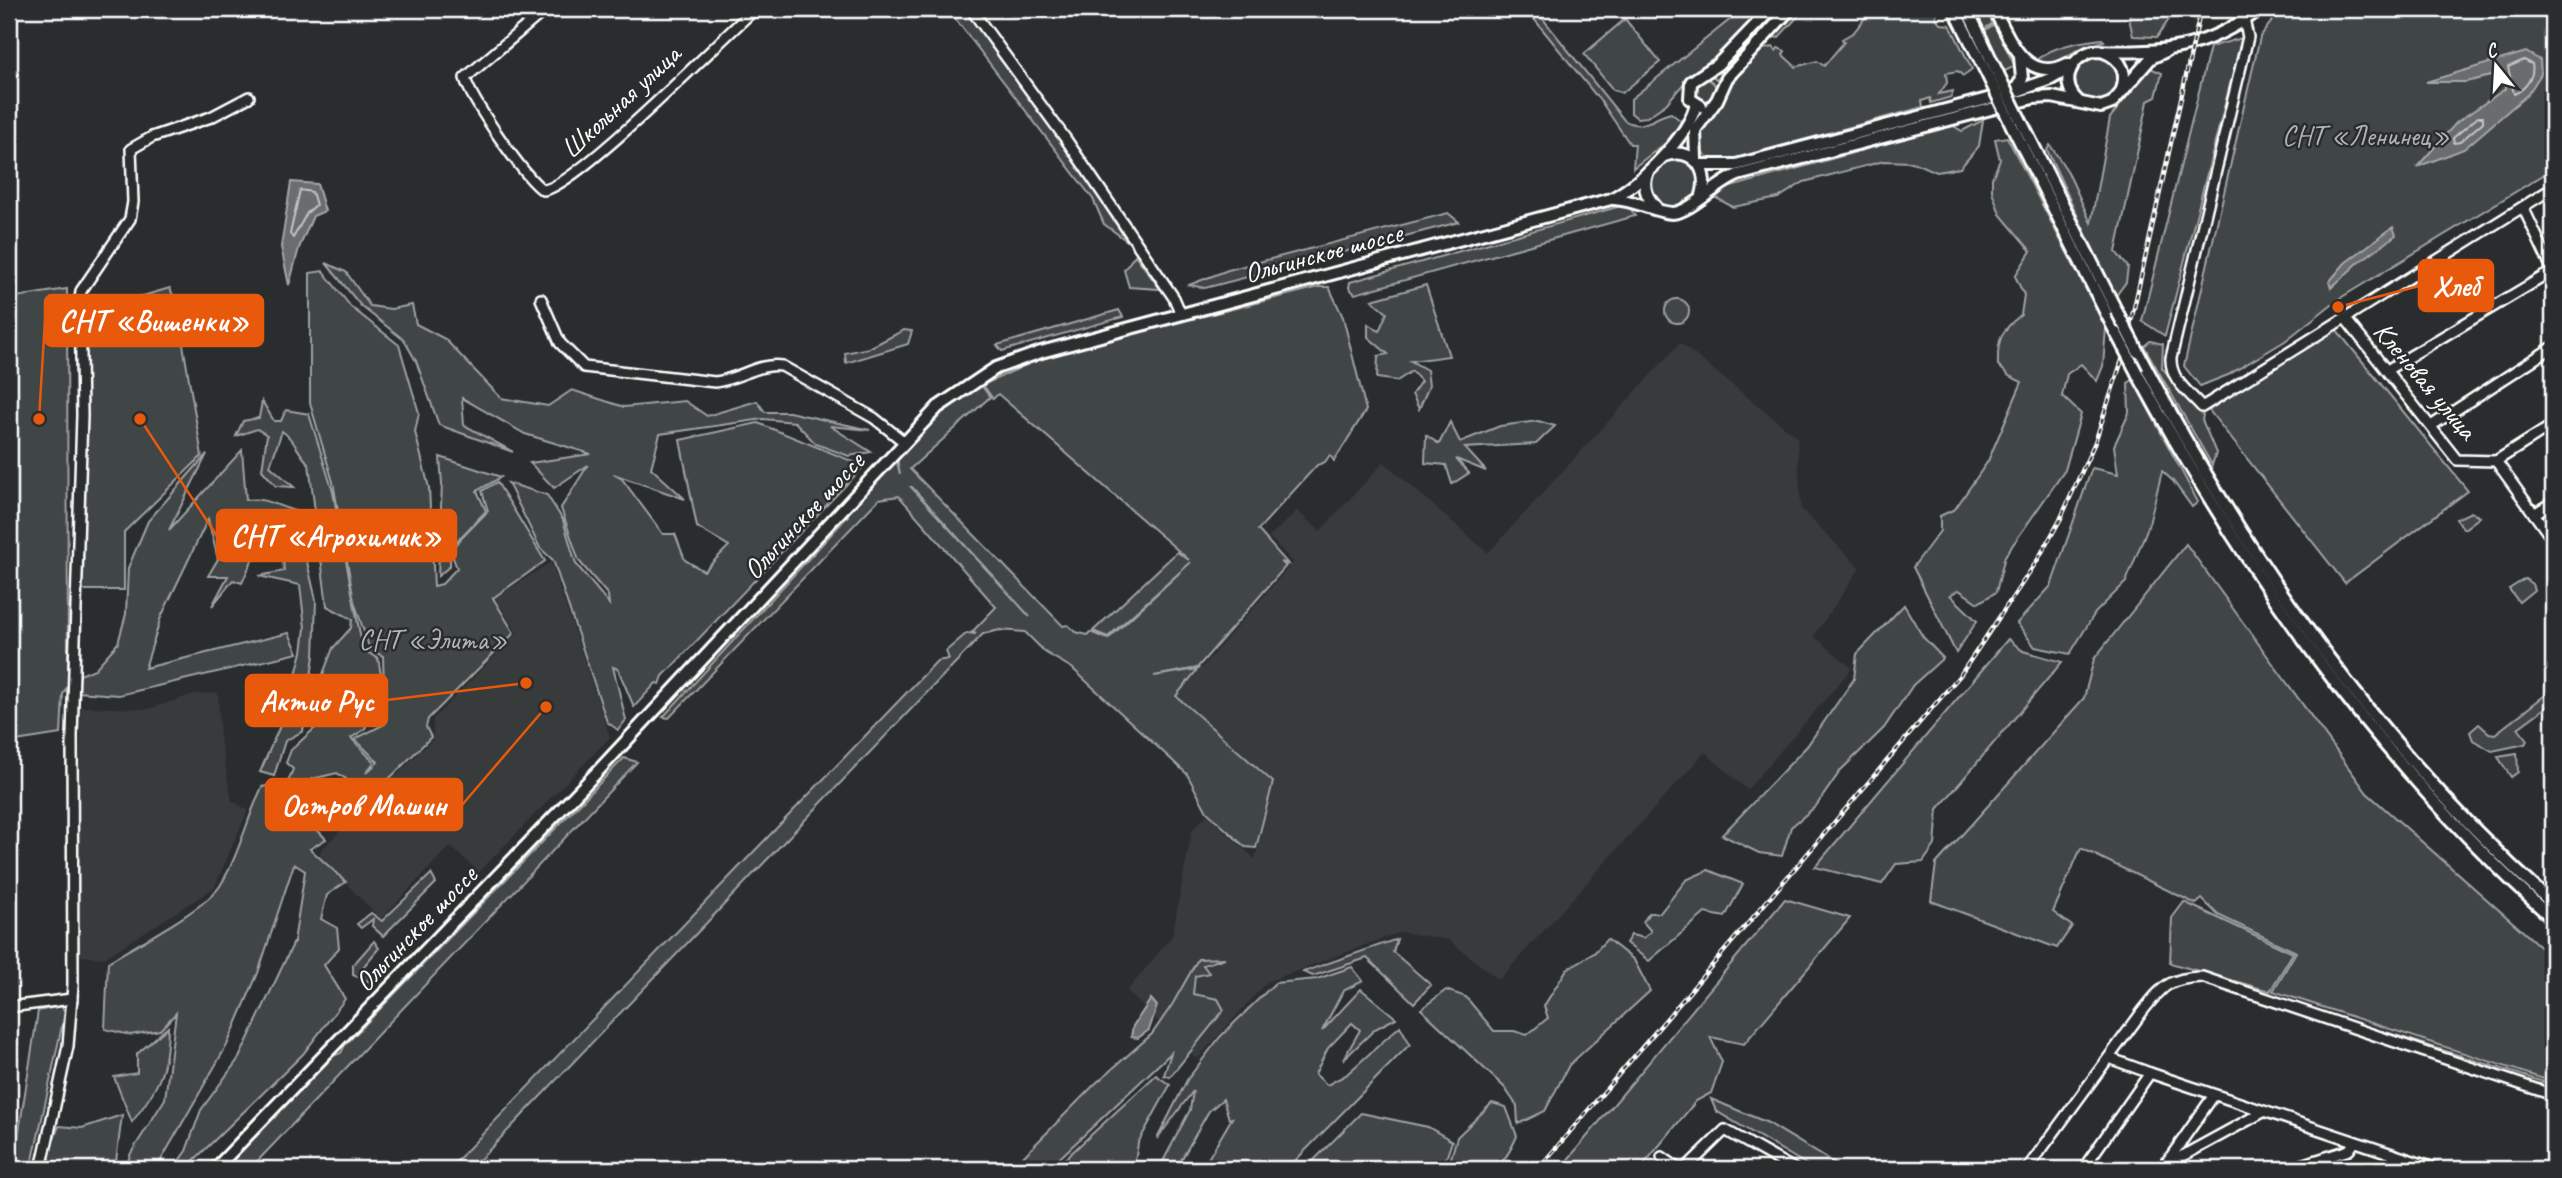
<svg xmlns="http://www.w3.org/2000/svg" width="2562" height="1178" viewBox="0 0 2562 1178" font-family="Caveat,sans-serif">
<rect width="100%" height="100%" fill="#2a2d2e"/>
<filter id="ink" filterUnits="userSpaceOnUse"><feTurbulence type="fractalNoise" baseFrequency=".0143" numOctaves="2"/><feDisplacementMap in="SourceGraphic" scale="14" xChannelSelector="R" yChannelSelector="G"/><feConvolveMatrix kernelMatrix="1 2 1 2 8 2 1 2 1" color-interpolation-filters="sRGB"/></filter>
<g filter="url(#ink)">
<!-- built -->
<g fill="#373a3b">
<path d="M1680 343 1797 437 1801 509 1860 568 1814 636 1852 668 1747 790 1705 752 1499 980 1449 940 1400 932 1267 982 1197 1059 1127 991 1172 936 1192 830 1207 815 1255 859 1274 781 1177 696 1293 562 1269 537 1297 511 1320 531 1384 462 1488 553Z"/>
<path d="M551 562 610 737 479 872 450 846 381 919 320 857 321 850 433 739V719L517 633 495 598Z"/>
<path d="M218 693 220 739 232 801 248 810 214 888 104 958 76 956 81 707 149 709 194 694Z"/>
</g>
<!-- green -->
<g fill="#414445" stroke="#a0a2a2" stroke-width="2" fill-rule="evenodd">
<path d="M948 9H964L1083 173 1127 241 1104 224 1093 199Z"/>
<path d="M1526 9H1535L1624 120C1644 132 1652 117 1671 113L1681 121 1676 135 1633 168 1635 144H1630L1602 103Z"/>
<path d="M1768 9 1713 63 1691 75 1666 104 1647 117 1637 118 1631 113V99L1742 10Z"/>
<path d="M1795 9H1805L1778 38 1773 37 1772 33Z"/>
<path d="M1872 9H1937L1936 18 1941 24 1950 25 1972 69 1963 76 1958 71 1946 73 1947 83 1939 94 1953 91 1951 97 1931 103 1930 98 1922 101 1923 107 1723 162C1702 160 1700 149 1697 131 1712 107 1743 49 1773 47L1776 51 1778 48 1785 51 1783 55 1796 67 1817 61 1824 66 1844 42 1842 39 1854 32Z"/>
<path d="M1973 9H1985L1993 23 1984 29 1976 13 1978 10 1974 12Z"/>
<path d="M2131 9H2176L2157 37 2133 36 2129 18Z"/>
<path d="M2281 9H2553V169L2337 300 2285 341 2228 375 2200 386 2184 366 2260 37Z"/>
<path d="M1625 19 1660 62 1622 93 1613 90 1584 54Z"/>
<path d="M1761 22V30L1717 80 1709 73Z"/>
<path d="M1994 24 2015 66 2003 72 1983 32Z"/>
<path d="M2242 38 2165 336 2142 321 2210 47Z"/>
<path d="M2102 39 2104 41 2077 50 2050 67 2036 62C2048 46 2084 41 2102 39Z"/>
<circle cx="2097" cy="79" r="24"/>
<path d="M2150 68 2162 73 2156 97 2148 101 2144 121 2116 252 2128 267 2126 282 2115 297 2047 150 2050 145 2068 172 2091 223 2110 118Z"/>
<circle cx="1705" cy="90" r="11"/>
<path d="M1983 120 1979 146 1960 168 1937 172 1912 162 1884 161 1804 182 1778 198 1733 207 1716 198 1724 189 1952 125 1962 131Z"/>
<path d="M2007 137 2106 328 2103 366 2097 381 2081 364 2067 374 2062 396 2081 414 2065 470 2005 556 1996 592 1978 603 1959 590 1950 595 1977 621 1956 653 1913 567 1940 531V516L1955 509 1988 461 2022 382 2009 376 1998 365C1997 340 2001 330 2021 315L2024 295 2015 276 2031 251 2000 214 1992 191V178L2000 160 1995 139Z"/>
<circle cx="1675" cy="183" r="25"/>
<path d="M1628 204 1635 216 1355 294 1349 288 1350 282Z"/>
<path d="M1448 213 1459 222 1205 288 1189 285 1228 270Z"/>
<path d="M1135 255 1160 289 1129 287 1124 270Z"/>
<path d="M326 263 346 272 370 306 391 309 412 305 416 324 445 339 501 398 548 406 572 390 624 407 685 401 707 416 757 401 765 412H789L870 430 830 426 871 452 849 456 816 444 795 422 763 419 660 434 651 468 685 499 613 474 622 479 663 534H675L685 560 704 571 729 546 697 527 680 440 758 423 864 466 663 676 660 684 656 683 634 707 618 669 613 667 626 720 618 730 607 722 553 560 540 548 508 483 547 495 563 520 576 564 609 604 608 595 579 561 561 508 588 465 554 488 530 463 591 454 525 434 462 398 464 425 513 452 439 425 416 361 404 340 361 306Z"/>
<path d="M323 271 351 307 399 345 419 413 415 432 429 488 434 586 442 584 457 568 450 550 488 511 482 491 497 482 545 561 493 598 514 633 428 719 426 727 431 737 378 790 382 798 354 799 346 779 337 773 312 779 321 796 306 800 307 819 326 839 310 849 346 882 327 895 321 919 337 928 339 948 324 965 345 999 303 1054 185 1169H173L186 1151 201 1110 239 1058 294 942 305 871 294 864 258 973 227 1045 156 1169H125L131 1153 165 1099 176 1013 160 1030 130 1035 105 1029 108 962C134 946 205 909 220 886 239 855 247 819 262 787L288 782 293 769 286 763 291 750 315 728 323 674 333 648 351 628 352 619 327 606 309 464C298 453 295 440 282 431L270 466 294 487 276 486 262 470 267 435 257 429 236 436 243 421 259 418 262 401 274 421H281L286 410 309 414 333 492 363 650 378 658 381 675 380 725 368 719 365 729 351 738 374 762 366 773 378 762 355 739 385 724 383 656 370 650 354 601 333 482 310 403V273Z"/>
<path d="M1426 285 1449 356 1411 361 1427 370 1429 386 1419 409 1412 394 1421 381 1412 371 1397 381 1377 378 1378 356 1388 354 1368 337V324L1379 331 1387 313 1372 300Z"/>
<path d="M1319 287H1329L1343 317 1366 410 1334 461 1330 455 1325 462 1317 465 1258 530 1288 564 1281 562 1286 566 1197 668 1154 676 1198 669 1176 696 1273 782 1256 848 1245 847 1207 812 1187 774 1072 668 1046 653 1025 632 1000 630 983 634 471 1169H449L937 661 949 659 946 651 967 633 976 634 972 632 996 607 899 496 879 499 669 718 663 717 848 516 847 512 896 458 900 474 897 458 939 414 981 385 990 397 910 469 1063 626 1068 625 1076 632 1087 635 1090 632 1108 639 1191 562 1108 637 1093 631 1177 552 1189 560 998 394 993 399 983 385 1030 363 1074 349ZM911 487H912L1030 617Z"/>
<path d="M170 288 176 303 202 456 124 532V590H81L85 313Z"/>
<path d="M67 289 68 685 63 694 61 734 9 742V298Z"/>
<circle cx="1677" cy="311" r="12"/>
<path d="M1119 310 1123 317 1002 351 997 345Z"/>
<path d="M2336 329 2468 491 2345 583 2208 409Z"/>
<path d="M904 330 912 331 908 344 846 363 845 353 869 348Z"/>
<path d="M2150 341 2163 344 2162 368 2203 415 2202 420 2216 453 2212 465 2144 346Z"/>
<path d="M2133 380 2198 502 2192 507 2173 481 2162 471 2149 524 2126 582 2095 613 2070 654 2035 647 2017 623 2051 586 2092 468 2118 474 2114 446 2129 413 2128 383Z"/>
<path d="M1538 421 1555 426 1536 444 1465 448 1486 471 1456 459 1469 473 1452 484 1446 465 1425 463 1426 435 1439 444 1450 422 1460 442 1500 426Z"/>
<path d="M242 450 246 500C265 497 277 506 295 511L316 600 314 656 303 731 285 741 274 776 260 772 286 712 302 652 305 628 300 585 259 576 284 571 283 560 272 549 278 538 273 524 262 523 258 547 242 583 233 580 212 606 228 576H208L218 559 208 519 161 617 145 668 289 633 298 653 119 695 77 692 80 675 95 669 118 643 126 614 128 568 148 521 207 454 169 530Z"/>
<path d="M440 457 501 477 477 491 486 511 450 548V566L438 576 442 484Z"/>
<path d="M2471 512 2480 517 2464 529 2456 519Z"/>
<path d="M2186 544 2367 793 2553 958V1082L2273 991 2296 952 2218 915 2202 899 2196 904 2081 848 2053 912 2072 926 2057 948 1931 901 1936 864 2084 698 2094 659Z"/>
<path d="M2525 579 2532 584 2534 590 2519 602 2509 589Z"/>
<path d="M1904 605 1923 637 1943 658 1913 685 1884 728 1841 770 1816 806 1791 827 1782 856 1759 853 1722 835 1807 746 1854 679 1857 654Z"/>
<path d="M2008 639 2023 651 2062 662 1938 809 1935 845 1923 862 1896 864 1882 884 1815 867Z"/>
<path d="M2553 689V702L2518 728 2527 740 2525 744 2492 751 2473 740 2470 732 2479 724 2489 733 2495 734Z"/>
<path d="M2517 754 2518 772 2511 777 2498 757Z"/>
<path d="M624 758 637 762 250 1169H223L333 1056 341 1053 345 1045Z"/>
<path d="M1708 870 1743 884 1725 917 1705 913 1649 961 1626 943 1631 935 1644 938 1651 931 1643 922 1649 913H1660L1686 880Z"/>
<path d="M431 874 436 883 383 936 372 926 373 919 361 928 357 924 371 913 382 921Z"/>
<path d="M1785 899 1850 918 1744 1044 1710 1037 1722 1062 1711 1093 1696 1101 1640 1169H1560Z"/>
<path d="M2184 902 2293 953 2270 991 2170 963 2172 918Z"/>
<path d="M1397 939 1393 952 1431 985 1414 1003 1367 958 1313 976 1303 972Z"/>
<path d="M1607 939 1634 960 1650 991 1569 1065 1545 1111 1518 1124 1517 1106 1504 1087 1421 1009 1446 990 1466 997 1494 1031H1514L1527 1035 1548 1018 1544 1006 1567 969 1594 953Z"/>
<path d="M374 941 379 948 364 966 370 982 353 975V965Z"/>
<path d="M1225 958 1203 965 1209 973 1195 976 1193 994 1218 999 1224 1010 1170 1077 1164 1075 1171 1053 1048 1169H1011L1095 1084 1152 1034 1172 1005 1198 959Z"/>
<path d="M1352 967 1363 981 1343 991 1322 1031 1361 989 1396 1018 1375 1029 1343 1060 1360 1030 1352 1023 1328 1048 1315 1074 1327 1085 1346 1075 1400 1026 1410 1044 1287 1169H1202L1232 1118 1229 1119 1223 1099 1209 1111 1176 1169H1159L1190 1110 1193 1091 1157 1139 1187 1080 1220 1037 1275 983 1317 979Z"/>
<path d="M61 1006 65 1012 31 1169H13L38 1011Z"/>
<path d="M168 1027C167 1072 159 1087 132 1122L114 1077 137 1073V1054Z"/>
<path d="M2383 1031 2553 1085V1093L2381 1033Z"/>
<path d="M1156 1075 1170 1085 1138 1143 1134 1169H1054Z"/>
<path d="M1711 1099 1768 1123 1844 1169H1814L1716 1111Z"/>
<path d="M1492 1103 1506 1107 1517 1136C1499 1178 1489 1169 1448 1169L1457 1137Z"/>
<path d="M1361 1113 1428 1127 1452 1141 1447 1156 1433 1169H1305Z"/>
<path d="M122 1115 115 1169H52L48 1153 59 1126 82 1128Z"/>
</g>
<!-- water -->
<g fill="#6a6c6d" stroke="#a6a7a7" stroke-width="2">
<path d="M2526 52 2540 60 2541 74 2528 94 2464 149 2417 167 2457 122 2505 89 2503 73 2466 82H2426Z"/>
<path d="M291 182 317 184 325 211 313 216 299 248 289 285 281 247Z"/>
<path d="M2393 227 2396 235 2359 262 2331 288 2329 282 2345 263Z"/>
<path d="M1151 999 1157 1006 1149 1030 1138 1038 1131 1037 1133 1026Z"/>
</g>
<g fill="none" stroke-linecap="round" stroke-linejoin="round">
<!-- shore -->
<g stroke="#c3c4c5" stroke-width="2">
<path d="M2524 60 2532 64C2535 76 2525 90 2514 94L2508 67Z"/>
<path d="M2478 117H2483V122L2460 142 2454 143 2453 138Z"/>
<path d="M300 190 312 192 316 205 307 213 293 238 290 234Z"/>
</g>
<defs>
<g id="minor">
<path d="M546 9 465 78C471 100 525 178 543 190 574 189 722 38 755 9"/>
<path d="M971 9 1065 138 1174 298 1181 314"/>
<path d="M2244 20 2248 37 2171 358C2170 380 2189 392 2202 407L2553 188"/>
<path d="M2523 207 2553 271"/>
<path d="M541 299 560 343 584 367 715 382C737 380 760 362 782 366L874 418 903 441"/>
<path d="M2345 318 2457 460 2496 461"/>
<path d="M2387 370 2553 271"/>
<path d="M2431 426 2553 347"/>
<path d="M2496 461 2553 540"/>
<path d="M2496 461 2553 425"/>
<path d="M2534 514 2553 502"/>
<path d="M9 1007 72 999"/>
<path d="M2109 1058 2150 1073"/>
<path d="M1662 1157 1679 1169"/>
<path d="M2167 1162 2214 1095"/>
<path d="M2164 1166 2263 1112"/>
<path d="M41 1169 68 1046 73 985 72 736 82 415 80 300 81 291 130 219 133 202 131 149 152 137 211 117 249 97"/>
<path d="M1685 1169 1725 1130 1794 1169"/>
<path d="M2027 1169 2142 1012C2162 987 2168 978 2202 977L2547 1093 2553 1098"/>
<path d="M2083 1169 2150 1073 2437 1169"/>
<path d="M2289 1169 2349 1150 2354 1143"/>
<path d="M2553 1169V1167"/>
</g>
<g id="major">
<path d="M1954 9 1988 76"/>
<path d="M1967 9 1998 74"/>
<path d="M1994 9C2009 38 2026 85 2067 64"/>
<path d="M2104 52C2123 59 2128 75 2121 92"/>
<path d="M2014 92 2022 79 2020 56"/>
<path d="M2079 102C2059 84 2069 58 2093 51 2162 53 2202 52 2260 9"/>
<path d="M1701 106 1690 99 1691 82 1718 64 1771 9"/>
<path d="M2020 119 2116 310"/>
<path d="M2012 126 2116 333"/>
<path d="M1664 156C1692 146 1710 169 1702 195"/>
<path d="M1696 159 1695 130 1717 100 1727 78 1790 9"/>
<path d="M1700 165H1736L2014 92 2051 79 2070 68"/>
<path d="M1648 172C1642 185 1646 197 1656 207"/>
<path d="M1614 199C1635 200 1655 212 1672 213 1690 213 1715 184 1738 175L2033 98 2052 97 2101 107 2112 103 2151 58 2166 51"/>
<path d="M2138 352C2245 557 2379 749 2553 904"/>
<path d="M2137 373C2247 576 2380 765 2553 919"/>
<path d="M215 1169 599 770 938 407 996 368 1041 352 1611 199C1640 184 1689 136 1696 104"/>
</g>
</defs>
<!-- minor casing -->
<use href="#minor" stroke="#fff" stroke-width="14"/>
<!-- major casing -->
<use href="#major" stroke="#fff" stroke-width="16"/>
<!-- minor -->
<use href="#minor" stroke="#2a2d2e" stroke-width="9"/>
<!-- major -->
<use href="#major" stroke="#2a2d2e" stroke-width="10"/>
<defs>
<path id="rail" d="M1538 1169 1961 674 2037 561 2060 520 2095 442 2123 357 2201 9"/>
</defs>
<!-- rail casing -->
<use href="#rail" stroke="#fff" stroke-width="4.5"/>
<!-- rail -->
<use href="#rail" stroke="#2a2d2e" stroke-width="2" stroke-dasharray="5" stroke-linecap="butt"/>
<defs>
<g id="major-bridge">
<path d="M1998 74 2020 119"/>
<path d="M1988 76 2012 126"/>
<path d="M2116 310 2138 352"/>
<path d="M2116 333 2137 373"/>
</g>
</defs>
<!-- major-bridge casing -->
<use href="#major-bridge" stroke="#fff" stroke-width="16" stroke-linecap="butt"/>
<!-- major-bridge -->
<use href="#major-bridge" stroke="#2a2d2e" stroke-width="10"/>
</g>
</g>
<g text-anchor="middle" stroke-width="5" stroke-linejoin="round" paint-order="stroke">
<!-- street labels -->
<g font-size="28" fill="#fff" stroke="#2a2d2e">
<text transform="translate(620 101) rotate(-43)" y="10">Школьная улица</text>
<text transform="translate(1323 252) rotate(-15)" y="10">Ольгинское шоссе</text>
<text transform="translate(2426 380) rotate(50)" y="10">Кленовая улица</text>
<text transform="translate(803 515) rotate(-47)" y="10">Ольгинское шоссе</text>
<text transform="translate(415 928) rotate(-46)" y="10">Ольгинское шоссе</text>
</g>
<!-- park labels -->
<g font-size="28" fill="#b3b4b5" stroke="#2a2d2e">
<text x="2366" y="145">СНТ «Ленинец»</text>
<text x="433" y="649">СНТ «Элита»</text>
</g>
</g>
<!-- callouts -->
<path fill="none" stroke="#e8590c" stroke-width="2.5" d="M2338 307L2419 286M39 419L45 320M140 419L217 536M526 683L387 700M546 707L462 805"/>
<g fill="#e8590c" stroke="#2a2d2e" stroke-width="2.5">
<circle cx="2338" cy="307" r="7"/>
<circle cx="39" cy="419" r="7"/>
<circle cx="140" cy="419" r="7"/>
<circle cx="526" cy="683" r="7"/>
<circle cx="546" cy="707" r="7"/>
</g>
<g fill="#e8590c" stroke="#e8590c" stroke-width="2.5">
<rect x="2419" y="260" width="74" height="51" rx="7"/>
<rect x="45" y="295" width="218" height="51" rx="7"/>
<rect x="217" y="510" width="239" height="51" rx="7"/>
<rect x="246" y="675" width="141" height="51" rx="7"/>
<rect x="266" y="779" width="196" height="51" rx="7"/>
</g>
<g font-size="30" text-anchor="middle" font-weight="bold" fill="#fff">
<text x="2456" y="296">Хлеб</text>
<text x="154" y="331">СНТ «Вишенки»</text>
<text x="336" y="546">СНТ «Агрохимик»</text>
<text x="317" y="711">Актио Рус</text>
<text x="364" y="815">Остров Машин</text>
</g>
<!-- margin -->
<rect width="2562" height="1178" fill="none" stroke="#2a2d2e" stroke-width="35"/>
<rect x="18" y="18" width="2527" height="1143" fill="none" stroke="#fff" stroke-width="2.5" filter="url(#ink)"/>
<!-- north arrow -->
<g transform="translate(2496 66) rotate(342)" stroke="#2a2d2e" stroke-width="5" paint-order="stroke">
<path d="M0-5L12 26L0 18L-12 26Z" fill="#ffffff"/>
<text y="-10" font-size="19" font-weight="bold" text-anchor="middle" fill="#ffffff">С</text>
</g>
</svg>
